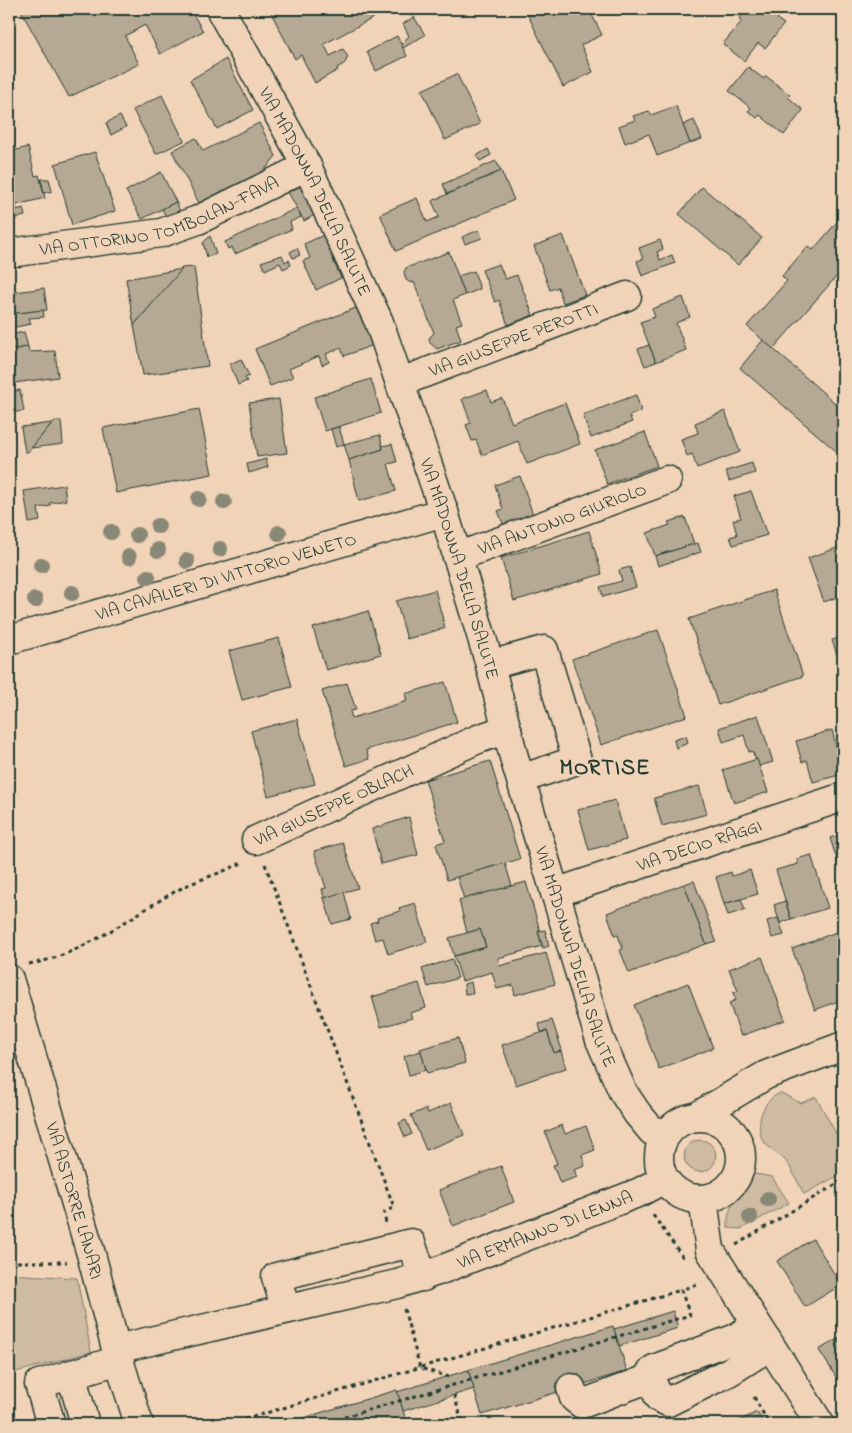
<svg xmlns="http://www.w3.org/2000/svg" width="852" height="1433" viewBox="0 0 852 1433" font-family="'Indie Flower',sans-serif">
<rect width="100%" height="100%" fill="#f1d3b7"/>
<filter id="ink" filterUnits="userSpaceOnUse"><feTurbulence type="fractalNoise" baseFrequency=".02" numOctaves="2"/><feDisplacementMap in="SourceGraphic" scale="10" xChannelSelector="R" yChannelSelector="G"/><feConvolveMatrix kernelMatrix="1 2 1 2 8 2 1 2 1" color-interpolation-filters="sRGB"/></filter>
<g filter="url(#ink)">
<!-- green -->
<g fill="#cfbaa2" stroke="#777c6b">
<path d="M781 1093 801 1103 816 1097 843 1146V1173L804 1194C798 1183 793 1170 785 1160 779 1154 769 1149 764 1142 753 1126 763 1098 781 1093Z"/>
<circle cx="700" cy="1156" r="16"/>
<path d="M750 1173 772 1177 789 1203 741 1229 728 1228C726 1207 740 1191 750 1173Z"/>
<path d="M9 1274 77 1278 91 1352 9 1374Z"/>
</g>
<!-- building -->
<g fill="#b6a993" stroke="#1f3d34">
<path d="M20 9H190L203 31 160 54 145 25 125 36 139 64 69 97Z"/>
<path d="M269 9H373L377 16 324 44 330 56 343 49 348 57 345 63 337 68 338 70 315 83 301 55 295 59Z"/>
<path d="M525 9H589L602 35 581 45 593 72 563 87Z"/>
<path d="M747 9 749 11 751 9H786L777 19 784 24 765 48 758 43 744 61 723 44 742 21 739 19Z"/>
<path d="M414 17 425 35 403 48 401 44 409 36 403 24Z"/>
<path d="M397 36 407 56 376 71 367 52Z"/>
<path d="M226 59 253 110 217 129 190 80Z"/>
<path d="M748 67 764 79 766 76 790 95 788 97 803 110 784 135 760 115 757 118 748 111 751 108 729 91Z"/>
<path d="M457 74 480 124 445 140 422 90Z"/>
<path d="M162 95 184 141 156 154 133 110Z"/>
<path d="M676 106 690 143 657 156 649 134 625 143 619 126 635 120 633 116 649 111 651 115Z"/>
<path d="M120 116 126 127 111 135 106 123Z"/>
<path d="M694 120 702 139 690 143 683 125Z"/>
<path d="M259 123 276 156 259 177 200 205 172 151 196 138 203 151Z"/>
<path d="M28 147 35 176 39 175 45 198 16 205 17 210 23 208 25 216 9 220V152Z"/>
<path d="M488 149 491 155 480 161 476 156Z"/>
<path d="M95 152 115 211 72 225 55 164Z"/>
<path d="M496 161 501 171 447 194 443 184Z"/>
<path d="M501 171 514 200 396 251 380 214 417 198 427 222 439 217 432 201Z"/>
<path d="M161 172 176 202 142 219 126 191Z"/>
<path d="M41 179H49L52 191 44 193Z"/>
<path d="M305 184 320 212 304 221 288 192Z"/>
<path d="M702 187 762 238 738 265 679 214Z"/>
<path d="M176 202 182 216 169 222 162 209Z"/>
<path d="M297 208 301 217 290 222 292 229 235 254 232 247 228 249 225 242Z"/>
<path d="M843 215V269L773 349 747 326 787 281 782 276 808 246 813 250Z"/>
<path d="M479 230 482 238 465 244 462 237Z"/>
<path d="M328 233 337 252 331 255 341 278 316 290 303 261 310 258 304 244Z"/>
<path d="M563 235 585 295 563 303 558 287 550 290 534 246Z"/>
<path d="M210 236 216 254 207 257 203 243Z"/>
<path d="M660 240 663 249 657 252 660 260 672 255 675 263 642 276 637 261 643 259 639 248Z"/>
<path d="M297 248 300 255 293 258 290 252Z"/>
<path d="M449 252 465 295 453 300 462 323 456 325 461 340 437 349 430 343 429 338 434 333 414 282 411 283 406 280 404 272 406 268Z"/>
<path d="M282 255 285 262 289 260 291 265 283 269 280 263 265 270 261 262Z"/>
<path d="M499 264 505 279 517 275 533 315 508 325 499 300 495 302 482 270Z"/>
<path d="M194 267 208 366 143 375 134 325 182 268Z"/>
<path d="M182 269 134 325 126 279Z"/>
<path d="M474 271 480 289 465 295 458 276Z"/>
<path d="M44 288 47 310 9 314V293Z"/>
<path d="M683 297 690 317 676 323 686 350 656 362 640 322 655 317 652 309Z"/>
<path d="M358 307 373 345 344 356 341 348 326 354 329 362 322 365 319 356 289 369 293 377 270 386 255 349Z"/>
<path d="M43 310 44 317 29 318 31 324 10 328 9 314Z"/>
<path d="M24 332 28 347 9 350V359V335Z"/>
<path d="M763 340 843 410V457L740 368Z"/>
<path d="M649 345 656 362 645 366 638 349Z"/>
<path d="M28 347 29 352 55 351 58 377 14 383 9 350Z"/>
<path d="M241 359 249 376 245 378 247 381 238 385 230 364Z"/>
<path d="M371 379 381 413 325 431 314 397Z"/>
<path d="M20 390 24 411 9 413V392Z"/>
<path d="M487 390 491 402 502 398 512 423 565 403 580 444 527 464 518 441 482 455 476 440 472 441 466 425 471 423 462 399Z"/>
<path d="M636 395 641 411 629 416 632 422 591 438 583 415Z"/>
<path d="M279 399 287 453 257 457 249 403Z"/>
<path d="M199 409 212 474 116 493 103 428Z"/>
<path d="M725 411 740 452 697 468 692 454 687 456 681 439 698 433 695 423Z"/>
<path d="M61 421 63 444 31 448 53 422Z"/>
<path d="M52 423 28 452H25L21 427Z"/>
<path d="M339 427 344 444 336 447 331 429Z"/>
<path d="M645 432 657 466 607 484 595 450Z"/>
<path d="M380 435 383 449 349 460 344 444Z"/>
<path d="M392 444 397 462 388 464 396 491 359 501 349 460 383 449 382 446Z"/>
<path d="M266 459 268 467 249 473 247 464Z"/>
<path d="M752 463 755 473 729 481 726 471Z"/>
<path d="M520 476 533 515 504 526 498 511 503 509 495 485Z"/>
<path d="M64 485 66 500 50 503V506L38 508 40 521 29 523 24 491Z"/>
<path d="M751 491 767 535 733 545 730 537 737 535 733 520 741 518 734 496Z"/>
<path d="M685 517 694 544 655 556 647 533 670 525 668 522Z"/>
<path d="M589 531 602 574 514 601 501 558Z"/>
<path d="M698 543 701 552 658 566 655 556Z"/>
<path d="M843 546V595L824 602 808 558Z"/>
<path d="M630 567 636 587 603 597 600 587 622 581 619 570Z"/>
<path d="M435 590 445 628 407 639 396 601Z"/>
<path d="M774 590 803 676 718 705 689 619Z"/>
<path d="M368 611 381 654 326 670 313 628Z"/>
<path d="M658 630 687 716 601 745 572 659Z"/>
<path d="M843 637V673L832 640Z"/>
<path d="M279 638 292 687 242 700 229 651Z"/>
<path d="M445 682 457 722 366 750 369 759 346 766 322 691 347 683 356 710 350 711 352 718 407 701 405 694Z"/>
<path d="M758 715 773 762 759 766 752 751 749 752 744 735 723 742 719 728Z"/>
<path d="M297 719 315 784 268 796 251 731Z"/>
<path d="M832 730 843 774 813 782 807 760 802 762 796 741Z"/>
<path d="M686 736 688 743 676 748 674 740Z"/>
<path d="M757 759 768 792 734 803 723 770Z"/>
<path d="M490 761 520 859 447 880 436 844 445 841 425 780Z"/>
<path d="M699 786 707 814 662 826 654 798Z"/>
<path d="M615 800 626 840 589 850 578 810Z"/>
<path d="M409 817 418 855 381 864 372 829Z"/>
<path d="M843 834V879L830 838Z"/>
<path d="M343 843 358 888 324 898 322 889 326 888 314 851Z"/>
<path d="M811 855 828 908 791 919 776 870 798 864 797 859Z"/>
<path d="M505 863 512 886 464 899 457 877Z"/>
<path d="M750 870 758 894 724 904 716 877 731 872 732 876Z"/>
<path d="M694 881 716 941 706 944 684 884Z"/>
<path d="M526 882 540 931H538L542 946 498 958 499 966 546 953 555 984 515 995 513 985 497 989 492 972 462 981 454 956 486 947 480 929 467 933 459 900Z"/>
<path d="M684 884 706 944 629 973 620 950 623 949 618 935 615 936 607 913Z"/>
<path d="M344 892 351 919 332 924 324 898Z"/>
<path d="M741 899 745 910 728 915 724 904Z"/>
<path d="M785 901 791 919 780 923 774 905Z"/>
<path d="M415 903 427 942 388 954 383 938 375 940 370 923 378 921 377 918 400 911 399 908Z"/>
<path d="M843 905V914L842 915 839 906Z"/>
<path d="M778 918 784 935 772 938 767 921Z"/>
<path d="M480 929 486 947 454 956 449 938Z"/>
<path d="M545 930 549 946 543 948 538 931Z"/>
<path d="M839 931 843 942V999L815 1010 792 949Z"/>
<path d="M762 957 785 1020 741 1036 729 1003 736 1000 733 993 738 991 729 969Z"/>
<path d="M452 959 458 978 428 987 422 969Z"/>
<path d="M471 982 473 993 465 994 464 984Z"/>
<path d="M419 983 426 1008 410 1013 412 1018 381 1027 372 997Z"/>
<path d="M688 983 713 1048 659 1069 634 1005Z"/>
<path d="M552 1020 562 1050 554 1053 547 1031 541 1032 539 1024Z"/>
<path d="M547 1031 554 1053 561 1051 566 1068 516 1085 502 1045Z"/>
<path d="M458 1038 465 1063 427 1073 420 1049Z"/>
<path d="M421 1051 426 1070 409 1075 404 1056Z"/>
<path d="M451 1103 464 1135 426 1150 411 1115 426 1109 428 1113Z"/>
<path d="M406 1120 412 1134 405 1137 399 1123Z"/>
<path d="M562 1125 565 1134 586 1126 595 1150 582 1155 585 1166 574 1170 577 1177 560 1183 553 1165 557 1164 545 1132Z"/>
<path d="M501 1166 514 1202 453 1226 439 1190Z"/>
<path d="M813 1239 841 1285 805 1307 777 1261Z"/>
<path d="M673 1311 678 1328 619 1346 614 1329Z"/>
<path d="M613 1326 627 1371 482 1415 468 1370Z"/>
<path d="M843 1335V1349L837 1339Z"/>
<path d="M837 1339 843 1349V1388L819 1350Z"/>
<path d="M468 1370 474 1389 403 1411 397 1392Z"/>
<path d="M397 1390 407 1424H283Z"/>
<path d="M757 1412 764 1424H733Z"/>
</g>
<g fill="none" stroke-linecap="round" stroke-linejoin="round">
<defs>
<g id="minor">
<path id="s1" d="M220 9 307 166 379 322 444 512 490 665 515 761 600 1040 623 1092 637 1113 652 1131 667 1133"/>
<path id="s2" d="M9 253 161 233 198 220 307 166"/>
<path id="s3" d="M401 382 627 296"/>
<path id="s4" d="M457 557 667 480"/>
<path id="s5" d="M9 640 444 512"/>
<path d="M490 665 544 650 577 760 521 779"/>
<path id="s6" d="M256 840 478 739 507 729"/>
<path id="s7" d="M555 893 843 797"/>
<path id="s8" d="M9 979 91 1254 119 1360 139 1424"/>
<circle cx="700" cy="1158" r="41"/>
<path d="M696 1117 766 1075 843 1046"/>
<path d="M703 1199 710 1250 820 1424"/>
<path d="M286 1309 276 1277 411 1243 423 1277"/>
<path d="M756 1324 736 1338 654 1369 649 1375 659 1398 668 1402 729 1372 770 1346"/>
<path id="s9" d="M116 1349 397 1284 438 1271 640 1192 664 1179"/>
<path d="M71 1374 85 1424"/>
<path d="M571 1388 574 1398 582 1404 650 1378"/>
<path d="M51 1424 39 1384 119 1360"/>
</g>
</defs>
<!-- minor casing -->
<use href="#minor" stroke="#1f3d34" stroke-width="31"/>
<!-- path -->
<g stroke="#1f3d34" stroke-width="3" stroke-dasharray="4 4" stroke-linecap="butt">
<path d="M265 864 394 1207 384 1213 386 1224"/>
<path d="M29 964C82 956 129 917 176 891 197 879 222 874 243 862"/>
<path d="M653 1215 684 1259"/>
<path d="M736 1245 843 1180"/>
<path d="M9 1262H67"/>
<path d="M404 1309 420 1368 449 1377"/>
<path d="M454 1395 463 1424"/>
<path d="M754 1397 769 1424"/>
<path d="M229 1424 681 1290"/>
<path d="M321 1424 690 1315 681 1290 700 1283"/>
</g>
<!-- minor -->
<use href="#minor" stroke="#f1d3b7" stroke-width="28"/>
</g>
<!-- trees -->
<g fill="#878875">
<circle cx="199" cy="499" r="8"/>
<circle cx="224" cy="502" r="8"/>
<circle cx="158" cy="526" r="8"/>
<circle cx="111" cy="532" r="8"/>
<circle cx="279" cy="533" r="8"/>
<circle cx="137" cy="535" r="8"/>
<circle cx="220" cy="549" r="8"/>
<circle cx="158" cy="550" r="8"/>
<circle cx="129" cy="557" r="8"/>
<circle cx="187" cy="561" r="8"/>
<circle cx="41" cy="565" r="8"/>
<circle cx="148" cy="577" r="8"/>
<circle cx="72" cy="593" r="8"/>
<circle cx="35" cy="600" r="8"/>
<circle cx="768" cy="1199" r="8"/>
<circle cx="750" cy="1217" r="8"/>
</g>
</g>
<g text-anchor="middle" stroke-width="4.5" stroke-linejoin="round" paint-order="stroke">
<!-- street labels -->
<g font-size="18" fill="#1f3d34" stroke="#f1d3b7">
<text dy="6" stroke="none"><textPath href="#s1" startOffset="206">VIA MADONNA DELLA SALUTE</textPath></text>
<text dy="6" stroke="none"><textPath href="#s2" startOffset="156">VIA OTTORINO TOMBOLAN-FAVA</textPath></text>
<text dy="6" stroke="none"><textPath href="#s3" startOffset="120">VIA GIUSEPPE PEROTTI</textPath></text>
<text dy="6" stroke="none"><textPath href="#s4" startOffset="112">VIA ANTONIO GIURIOLO</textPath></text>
<text dy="6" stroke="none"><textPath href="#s1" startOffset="611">VIA MADONNA DELLA SALUTE</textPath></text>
<text dy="6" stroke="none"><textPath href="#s5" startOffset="226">VIA CAVALIERI DI VITTORIO VENETO</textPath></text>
<text dy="6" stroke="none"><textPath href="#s6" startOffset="85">VIA GIUSEPPE OBLACH</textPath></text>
<text dy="6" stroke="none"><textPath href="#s7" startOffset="152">VIA DECIO RAGGI</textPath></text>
<text dy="6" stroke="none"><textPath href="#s1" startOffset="1016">VIA MADONNA DELLA SALUTE</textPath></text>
<text dy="6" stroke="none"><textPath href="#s8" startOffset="231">VIA ASTORRE LANARI</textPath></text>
<text dy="6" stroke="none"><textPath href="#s9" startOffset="446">VIA ERMANNO DI LENNA</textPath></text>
</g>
<!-- district labels -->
<g font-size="22" font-weight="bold" letter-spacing="1" fill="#1f3d34" stroke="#f1d3b7">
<text x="605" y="774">MORTISE</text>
</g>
</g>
<!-- margin -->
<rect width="852" height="1433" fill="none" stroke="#f1d3b7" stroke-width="30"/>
<rect x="15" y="15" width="822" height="1403" fill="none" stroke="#1f3d34" stroke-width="2" filter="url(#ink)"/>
</svg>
